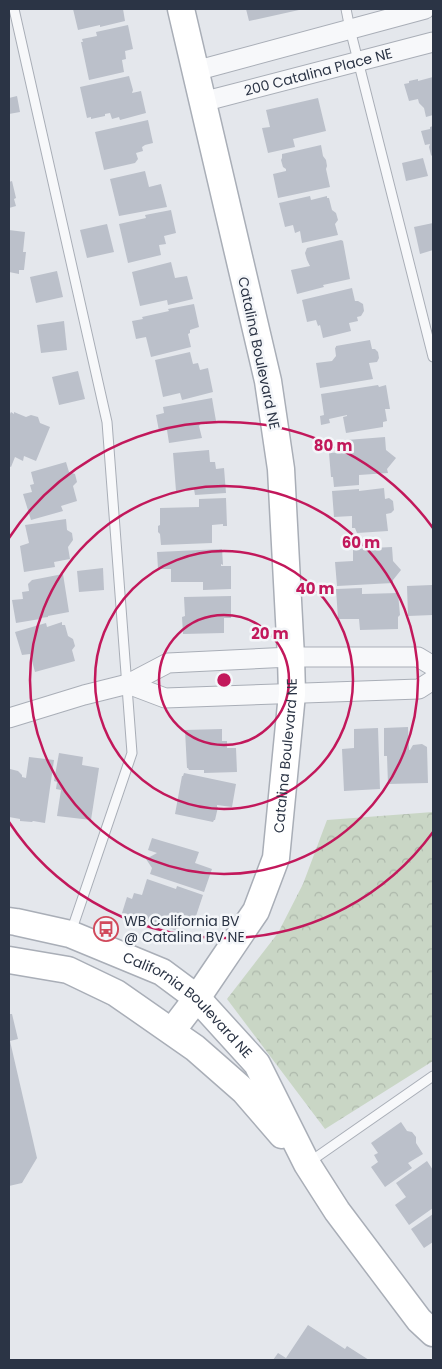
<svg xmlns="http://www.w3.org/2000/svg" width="442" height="1369" viewBox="0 0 442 1369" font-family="Poppins,sans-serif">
<defs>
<pattern id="park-crowns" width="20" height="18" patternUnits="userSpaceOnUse" patternTransform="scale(1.25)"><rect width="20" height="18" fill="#c9d6c5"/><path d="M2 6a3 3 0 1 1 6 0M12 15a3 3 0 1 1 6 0" fill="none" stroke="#adb8ab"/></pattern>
</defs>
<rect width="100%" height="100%" fill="#e4e7ec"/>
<!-- park -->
<path fill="url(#park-crowns)" d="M433 812V1061L325 1129 227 999 278 933 303 884 327 820Z"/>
<!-- building -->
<g fill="#bbc0ca">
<path d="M73 9H123L125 21 100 27V25L78 30Z"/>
<path d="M246 9H299V10L249 21Z"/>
<path d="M128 25 133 49 125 51 126 59 122 60 124 72 89 80 81 42H83L82 39 97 36 96 32Z"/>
<path d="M129 76 133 90 132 93 141 91 146 113 120 120 119 117 112 119 110 113 105 114V116L91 119V117L87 118 80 87Z"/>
<path d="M433 77V115L426 117 424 108 419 103 418 99 409 101 404 84 409 83V81L418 79V81Z"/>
<path d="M17 96 20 112 9 114V98Z"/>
<path d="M318 98 326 131 293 139 295 147 268 153 262 128 270 127 266 110Z"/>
<path d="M148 120 153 143 145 145 142 147 143 151 136 153 138 159 135 163 104 170 95 132Z"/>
<path d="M433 126V157L431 155 429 147 430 144 425 145 421 131 430 129V127Z"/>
<path d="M321 145 323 156 326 160 327 166 326 169 330 187 278 198 273 174 286 171V169L283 167 281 160 282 158V154Z"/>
<path d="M423 158 428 176 406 181 402 163Z"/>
<path d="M145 171 149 187 161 184 167 207 119 216 110 179Z"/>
<path d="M12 181 16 198 14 199 16 206 9 208V182Z"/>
<path d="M310 196 311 200 327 196V198H329L332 210 336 213 338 220 335 224 338 235 302 243 300 231 295 233 293 225 285 227 279 203Z"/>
<path d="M171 210 176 233 164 236 166 244 159 245 161 255 128 263 119 224 146 218 145 215Z"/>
<path d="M433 223V250L420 254 414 227Z"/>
<path d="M107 224 114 252 87 258 80 230Z"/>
<path d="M9 230 25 232 23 252H26L24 270H19V274L9 272Z"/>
<path d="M341 240 343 241 350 279 323 285 324 287 297 294 291 270 310 266 307 260 305 253 307 248Z"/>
<path d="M171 262 175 278 187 276 193 299 168 305 167 300 140 306 132 272Z"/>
<path d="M57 271 63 297 36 303 30 277Z"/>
<path d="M352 288 355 301H358L363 304 364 311 361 316 357 317 358 321 349 323 351 331 323 338 320 325 318 326 316 320 307 322 302 300Z"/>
<path d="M194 304 199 327 190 330V333L188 334 191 347 151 357 146 337 136 339 132 321 143 319 142 317 169 311 168 309Z"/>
<path d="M64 321 67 350 41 353 37 325Z"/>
<path d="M370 340 372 349H375L378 352 379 358 377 362 369 363 373 379 320 388 316 363 332 361 336 356 335 348 336 347V346Z"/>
<path d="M190 352 193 364 198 363 200 370 208 368 213 392 182 400 180 393 163 397 155 360Z"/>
<path d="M78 371 85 399 59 405 52 377Z"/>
<path d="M378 385 379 387 386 385 390 409H385L387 421 383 422V427L346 433 343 417 347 416V415L329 419 330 423 321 425 320 416 324 415 321 394Z"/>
<path d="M212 398 216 421 201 423 199 426 202 438 169 443 167 430 159 431 156 415 164 413 163 407Z"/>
<path d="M11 412 14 414V412L26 417 31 415 38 417 40 423 50 427 36 461 24 456 23 461 15 457 11 467 9 466V416Z"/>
<path d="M385 437 386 450 396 458 387 469 388 473 359 475V485L334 487 333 477H331L329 453 348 452 347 440Z"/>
<path d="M209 450 210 462H215L216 469 224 468 226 493 195 495 194 489 176 491 173 453Z"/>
<path d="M66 462 69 472 75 474 77 482 73 486 77 501 61 506 63 511 31 520 23 494 32 492 30 485 34 484 31 472Z"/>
<path d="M384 488 385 499 389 498 393 501 394 510 391 513 386 514 388 531 357 533 355 528H352V516L334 517 332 491 359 489V491Z"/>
<path d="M226 498 227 526H223V524L212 525V543L161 545 160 534 158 532V526L160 525V508L199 507V499Z"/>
<path d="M66 519 67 530 72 533 73 540 68 547 70 559 54 562 55 567 24 572 20 546 29 543 25 525Z"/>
<path d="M392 547 393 561 401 570 393 580V583L337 586 335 562 353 561V549Z"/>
<path d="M222 549 223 565 221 564V566H231V589L203 590V582H171V569H158L157 552Z"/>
<path d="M103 568 104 590 79 592 77 571Z"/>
<path d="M63 574 69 612 48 616V617L40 618V619L16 623 12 600 23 599 22 592 29 591 28 584 32 580Z"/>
<path d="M432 585 433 615 408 616 407 586Z"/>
<path d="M362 588V594L398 593 400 615 398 617V629L360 630 359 619H338L336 589Z"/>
<path d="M231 596V618H224V633L183 634 182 617 185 616 184 597Z"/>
<path d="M62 622V625H65L68 636 73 639 75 646 72 650 75 661 35 672 30 654 22 655 15 632 46 623 47 627Z"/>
<path d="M408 727 409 750H410L413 745 422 744 427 747 428 783 388 784 387 756H384V728Z"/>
<path d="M378 728 380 789 344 791 342 749 354 748V729Z"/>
<path d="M222 729V741H227V748H236L237 772 204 773V770H189L188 768H187L185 730Z"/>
<path d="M59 753 83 757 82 765 99 768 91 820 57 816 61 790 56 789 57 782 54 781Z"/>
<path d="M29 757 54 760 45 823 33 821 32 822 20 821V819L9 817V771L10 769 18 771 22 775V777L26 778Z"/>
<path d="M184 773 236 784 232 807 217 805V807H218L215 820H214L213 822 175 814 182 776H183Z"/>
<path d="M152 838 199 852 195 863 212 869 204 892 150 874 152 868 146 859 157 853 148 850Z"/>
<path d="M147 879 176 889 177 886 203 895 195 919 184 915 178 931 122 913 127 897 132 899 134 893 142 895Z"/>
<path d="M9 1014H12L18 1039 10 1041 37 1158 22 1183 9 1186Z"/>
<path d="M401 1122 407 1131 412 1132 416 1137V1143L423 1154 408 1163 412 1168 385 1187 371 1167 378 1162 374 1155 378 1153 371 1143Z"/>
<path d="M427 1161 433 1170V1208L409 1225 395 1205 406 1197 396 1183Z"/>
<path d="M433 1214V1242L424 1248 411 1229Z"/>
<path d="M308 1325 345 1349 347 1346 369 1360H273L278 1353 286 1358Z"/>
</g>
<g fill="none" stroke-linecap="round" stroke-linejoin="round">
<defs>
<g id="lane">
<path d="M14 9 107 422 132 753 71 932"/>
<path d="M346 9 350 29 433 357"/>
<path d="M308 1163 433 1076"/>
</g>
<g id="street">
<path d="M195 71 425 9"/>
<path id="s1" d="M202 102 433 42"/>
<path d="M128 684 165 698 419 689 433 680"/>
<path d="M9 718 84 695 128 684 168 663 291 657H418L433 666"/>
</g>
<g id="secondary">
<path id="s2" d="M9 921 16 922 70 934 162 972 197 998 257 1064 307 1164 337 1211 419 1320 433 1333"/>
<path d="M9 960 68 970 116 993 195 1048 244 1091 282 1135"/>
<path id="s3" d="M172 1031 197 998 256 911 276 858 292 694 291 657 281 469 268 381 181 9"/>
</g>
</defs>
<!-- lane casing -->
<use href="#lane" stroke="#a9aeb7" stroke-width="11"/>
<!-- street casing -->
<use href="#street" stroke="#a9aeb7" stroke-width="21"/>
<!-- secondary casing -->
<use href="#secondary" stroke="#a9aeb7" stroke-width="29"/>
<!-- lane -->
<use href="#lane" stroke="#f7f8fa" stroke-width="9"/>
<!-- street -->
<use href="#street" stroke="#f7f8fa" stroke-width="19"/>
<!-- secondary -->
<use href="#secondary" stroke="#fff" stroke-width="26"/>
</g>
<!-- distance rings -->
<g fill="none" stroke="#c2185b" stroke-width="2.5">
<circle cx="224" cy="680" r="65"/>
<circle cx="224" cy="680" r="129"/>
<circle cx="224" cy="680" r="194"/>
<path d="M433 832A258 258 0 0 1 9 822M9 538A258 258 0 0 1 433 528"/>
</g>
<!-- icons -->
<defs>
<symbol id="bus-ring" viewBox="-11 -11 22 22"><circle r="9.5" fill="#f4f6f9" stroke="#d1495b" stroke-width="1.5"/><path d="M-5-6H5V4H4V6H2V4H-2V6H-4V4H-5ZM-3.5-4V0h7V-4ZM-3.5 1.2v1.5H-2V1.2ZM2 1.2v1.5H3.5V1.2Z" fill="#d1495b"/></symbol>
</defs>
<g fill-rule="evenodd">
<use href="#bus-ring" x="92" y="915" width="28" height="28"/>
</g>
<g text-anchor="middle" stroke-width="5" stroke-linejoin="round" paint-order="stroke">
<!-- street labels -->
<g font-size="14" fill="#2b3445" stroke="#f4f6f9">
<text dy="5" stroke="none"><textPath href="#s1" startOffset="120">200 Catalina Place NE</textPath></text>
<text transform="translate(259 353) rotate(78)" y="5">Catalina Boulevard NE</text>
<text dy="5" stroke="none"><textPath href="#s3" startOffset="306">Catalina Boulevard NE</textPath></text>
<text dy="5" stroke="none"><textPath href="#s2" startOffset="202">California Boulevard NE</textPath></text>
</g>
<!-- poi labels -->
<g font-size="14" fill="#2b3445" stroke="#f4f6f9" text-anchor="start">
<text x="124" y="926">WB California BV<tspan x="124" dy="16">@ Catalina BV NE</tspan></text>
</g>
</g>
<circle cx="224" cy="680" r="8" fill="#c2185b" stroke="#f4f6f9" stroke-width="2.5"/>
<g font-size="15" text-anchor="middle" font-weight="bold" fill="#c2185b" stroke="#f4f6f9" stroke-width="5" stroke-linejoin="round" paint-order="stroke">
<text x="333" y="451">80 m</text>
<text x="361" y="548">60 m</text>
<text x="315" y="594">40 m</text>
<text x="270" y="639">20 m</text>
</g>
<!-- border -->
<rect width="442" height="1369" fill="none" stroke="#2b3445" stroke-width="20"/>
</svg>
